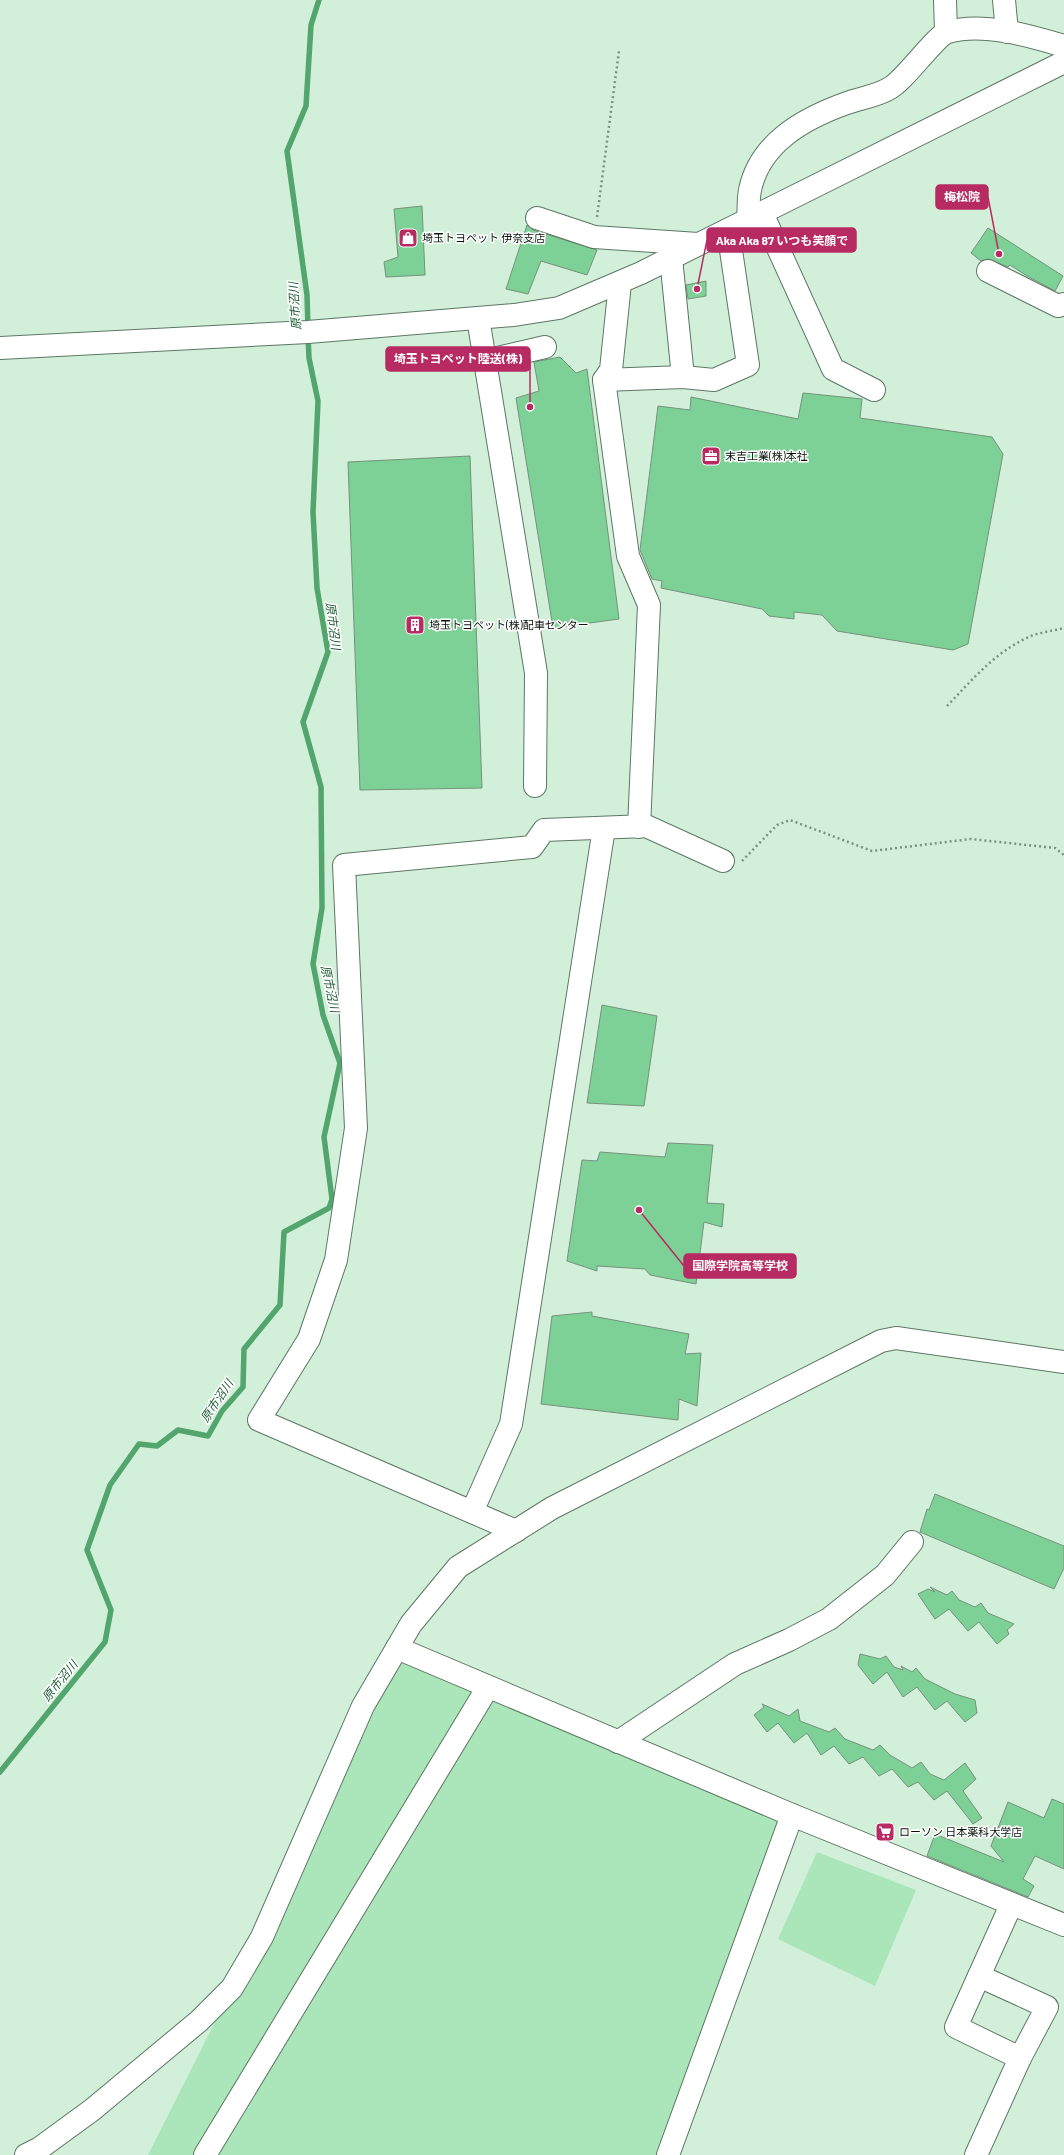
<svg xmlns="http://www.w3.org/2000/svg" width="1064" height="2155" viewBox="0 0 1064 2155" font-family="Barlow,'Noto Sans JP',sans-serif">
<rect width="100%" height="100%" fill="#d2f0d9"/>
<!-- green -->
<g fill="#abe6ba">
<path d="M397 1648 792 1815 656 2155H148L232 1988Z"/>
<path d="M817 1852 916 1890 875 1986 778 1939Z"/>
</g>
<g fill="none" stroke-linecap="round" stroke-linejoin="round">
<!-- stream -->
<g stroke="#52a56c" stroke-width="5.5">
<path d="M308 327 307 295 287 151 306 106 311 25 319 0"/>
<path d="M0 1772 105 1642 111 1610 87 1550 110 1485 139 1444 157 1446 178 1430 208 1436 222 1411 243 1387 244 1349 280 1305 284 1232 329 1208 332 1199 324 1137 340 1063 323 1015 313 964 322 908 321 787 303 722 328 652 317 588 313 512 318 401 309 358 308 336"/>
</g>
</g>
<!-- building -->
<g fill="#7dd196" stroke="#76917c">
<path d="M422 206 425 275 386 277 384 262 398 257 394 209Z"/>
<path d="M527 225 533 230 597 250 587 275 541 261 528 294 506 289Z"/>
<path d="M988 228 1063 276 1055 291 1027 276 1010 265 1008 267 988 259 981 261 971 253Z"/>
<path d="M706 281V296L688 299 686 285Z"/>
<path d="M560 357 576 373 587 369 619 619 553 628 516 398 539 391 534 362Z"/>
<path d="M803 393 862 399 860 418 992 437 1003 454 968 644 953 650 837 631 822 615 794 612V619L769 616 762 609 661 588 662 581 652 579 640 550 658 406 690 410 691 397 798 419Z"/>
<path d="M470 456 482 788 360 790 348 462Z"/>
<path d="M602 1005 657 1016 644 1106 587 1103Z"/>
<path d="M668 1143 713 1145 707 1203 724 1204 722 1227 704 1222 696 1284 650 1275 645 1269 597 1266V1271L567 1261 582 1160 597 1161 600 1152 665 1157Z"/>
<path d="M592 1312V1316L689 1334 685 1354 701 1353 697 1406 679 1399 678 1420 541 1404 552 1316Z"/>
<path d="M935 1494 1064 1546V1568L1054 1589 920 1532 927 1509 929 1510Z"/>
<path d="M930 1587 947 1595 952 1591 959 1600 975 1607 981 1603 988 1613 1014 1624 1007 1630 1009 1634 997 1644 979 1622 968 1631 949 1609 935 1619 918 1594 928 1589 935 1592Z"/>
<path d="M860 1654 880 1659 886 1656 894 1667 903 1670 901 1666 912 1672 916 1668 925 1679 955 1694 975 1700 977 1713 965 1722 947 1701 935 1710 917 1687 903 1697 887 1672 873 1684 858 1665Z"/>
<path d="M762 1704 789 1716 798 1709 800 1721 829 1732 835 1728 845 1739 873 1750 880 1745 890 1755 912 1768 921 1762 930 1774 944 1780 965 1763 976 1779 963 1791 982 1818 973 1824 947 1791 934 1800 918 1782 908 1787 892 1769 879 1776 863 1757 849 1764 834 1746 821 1755 807 1733 794 1743 778 1723 767 1732 754 1715 764 1707Z"/>
<path d="M1052 1799 1064 1804V1869L1035 1856 1023 1879 1034 1886 1028 1897 927 1856 935 1834 1004 1862 991 1846 1008 1802 1044 1818Z"/>
</g>
<g fill="none" stroke-linecap="round" stroke-linejoin="round">
<defs>
<g id="minor">
<path d="M945 0 946 32"/>
<path d="M1004 0 1007 32"/>
<path d="M762 213 833 369 874 390"/>
<path d="M537 218 594 237 698 244"/>
<path d="M748 220C749 210 748 199 750 190 760 142 805 118 847 103 860 98 878 96 890 88 905 80 936 35 948 32 984 22 1030 36 1064 46"/>
<path d="M671 258 683 377"/>
<path d="M988 271 1058 306 1064 304"/>
<path d="M620 283 611 370 604 380 628 556 649 605 639 827"/>
<path d="M478 318 536 673 535 786"/>
<path d="M0 348 308 332 514 315 559 308 641 273 1064 62"/>
<path d="M485 361 545 347"/>
<path d="M604 380 683 377 714 380 748 365 728 230"/>
<path d="M472 1512 511 1424 604 828"/>
<path d="M516 1531 259 1420 309 1339 336 1260 356 1128 344 865 532 847 544 830 646 826 723 861"/>
<path d="M397 1648 792 1815 1064 1925"/>
<path d="M618 1742 735 1664 789 1640 829 1619 885 1575 912 1542"/>
<path d="M979 1976 1047 2007 1020 2058"/>
<path d="M26 2155 40 2148 92 2110 199 2021 232 1988 262 1937 363 1706 411 1624 458 1567 552 1508 881 1341 896 1338 1064 1362"/>
<path d="M205 2155 488 1687"/>
<path d="M668 2155 792 1815"/>
<path d="M976 2155 1020 2058 956 2027 1011 1905"/>
</g>
</defs>
<!-- minor casing -->
<use href="#minor" stroke="#5c7763" stroke-width="24"/>
<!-- path -->
<g stroke="#7c9181" stroke-width="2.5" stroke-dasharray="2 3" stroke-linecap="butt">
<path d="M597 217 619 51"/>
<path d="M947 706C973 679 996 651 1031 636 1041 632 1053 631 1064 628"/>
<path d="M742 861 777 825 790 820 872 851 971 839 1055 848 1064 855"/>
</g>
<!-- minor -->
<use href="#minor" stroke="#fff" stroke-width="22"/>
</g>
<!-- icons -->
<defs>
<symbol id="shop-square" viewBox="-11 -11 22 22"><rect x="-9" y="-9" width="18" height="18" rx="4" fill="#b72b62" stroke="#fff"/><path d="M-5-2.5h2.3a2.7 3.5 0 0 1 5.4 0H5L5.5 6h-11ZM-1.5-2.5h3a1.5 2.3 0 0 0-3 0Z" fill="#fff"/></symbol>
<symbol id="office-square" viewBox="-11 -11 22 22"><rect x="-9" y="-9" width="18" height="18" rx="4" fill="#b72b62" stroke="#fff"/><path d="M-6-3h4V-5.5h4V-3h4V5H-6ZM-1-4.5V-3h2v-1.5ZM-6 0V1H6V0Z" fill="#fff"/></symbol>
<symbol id="building-square" viewBox="-11 -11 22 22"><rect x="-9" y="-9" width="18" height="18" rx="4" fill="#b72b62" stroke="#fff"/><path d="M-4-6H4V6H1V3H-1V6H-4ZM-2.5-4.3h1.7v1.8h-1.7ZM.8-4.3h1.7v1.8H.8ZM-2.5-1h1.7V.8h-1.7ZM.8-1h1.7V.8H.8Z" fill="#fff"/></symbol>
<symbol id="supermarket-square" viewBox="-11 -11 22 22"><rect x="-9" y="-9" width="18" height="18" rx="4" fill="#b72b62" stroke="#fff"/><path d="M-6-5.5h2.5l.6 2H6L4.5 2H-2.5L-4.4-4H-6ZM-1.5 3.2a1.3 1.3 0 1 0 .1 0ZM3 3.2a1.3 1.3 0 1 0 .1 0Z" fill="#fff"/></symbol>
</defs>
<g fill-rule="evenodd">
<use href="#shop-square" x="397" y="227" width="22" height="22"/>
<use href="#office-square" x="700" y="445" width="22" height="22"/>
<use href="#building-square" x="404" y="614" width="22" height="22"/>
<use href="#supermarket-square" x="874" y="1821" width="22" height="22"/>
</g>
<g text-anchor="middle" stroke-width="3" stroke-linejoin="round" paint-order="stroke">
<!-- poi labels -->
<g font-size="11" fill="#08120b" stroke="#fff" text-anchor="start">
<text x="422" y="242">埼玉トヨペット 伊奈支店</text>
<text x="725" y="460">末吉工業(株)本社</text>
<text x="429" y="629">埼玉トヨペット(株)配車センター</text>
<text x="899" y="1836">ローソン 日本薬科大学店</text>
</g>
<!-- water labels -->
<g font-size="12" font-style="italic" fill="#1e5a34" stroke="#fff">
<text transform="translate(295 306) rotate(-94)" y="4">原市沼川</text>
<text transform="translate(333 626) rotate(83)" y="4">原市沼川</text>
<text transform="translate(330 989) rotate(78)" y="4">原市沼川</text>
<text transform="translate(217 1401) rotate(-56)" y="4">原市沼川</text>
<text transform="translate(60 1681) rotate(-51)" y="4">原市沼川</text>
</g>
</g>
<!-- callouts -->
<path fill="none" stroke="#b72b62" stroke-width="1.5" d="M999 254L988 197M697 289L707 240M530 407L530 359M639 1210L684 1266"/>
<g fill="#b72b62" stroke="#fff" stroke-width="1.5">
<circle cx="999" cy="254" r="4"/>
<circle cx="697" cy="289" r="4"/>
<circle cx="530" cy="407" r="4"/>
<circle cx="639" cy="1210" r="4"/>
</g>
<g fill="#b72b62" stroke="#b72b62" stroke-width="1.5">
<rect x="936" y="185" width="52" height="24" rx="4"/>
<rect x="707" y="228" width="149" height="24" rx="4"/>
<rect x="386" y="347" width="144" height="24" rx="4"/>
<rect x="684" y="1254" width="112" height="24" rx="4"/>
</g>
<g font-size="12" text-anchor="middle" font-weight="bold" fill="#fff">
<text x="962" y="201">梅松院</text>
<text x="782" y="245">Aka Aka 87 いつも笑顔で</text>
<text x="458" y="363">埼玉トヨペット陸送(株)</text>
<text x="740" y="1270">国際学院高等学校</text>
</g>
</svg>
